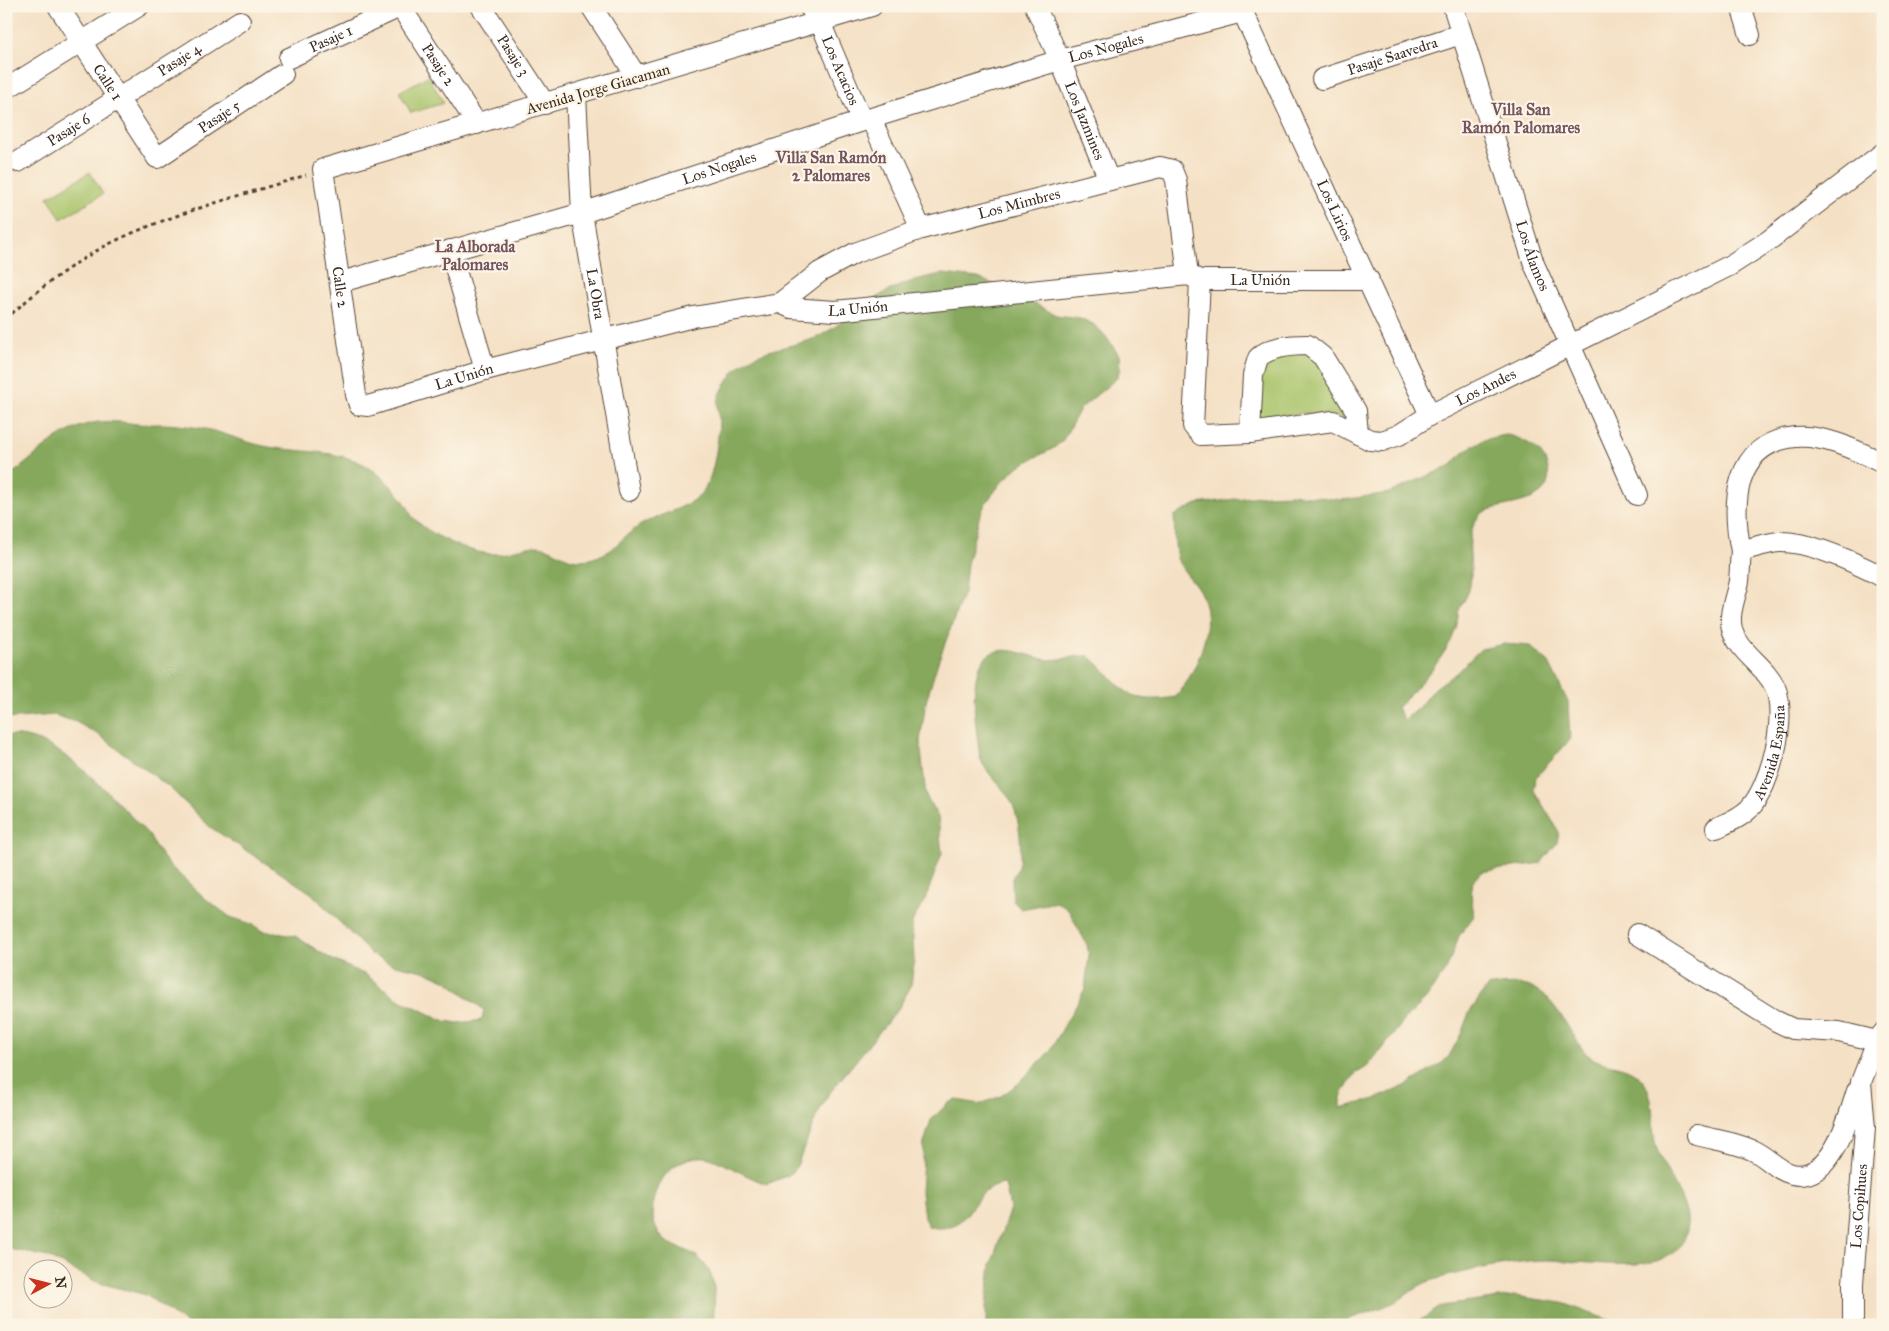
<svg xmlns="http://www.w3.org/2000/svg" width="1889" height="1331" viewBox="0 0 1889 1331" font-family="'IM FELL Great Primer',serif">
<rect width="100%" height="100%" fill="#fcf5e5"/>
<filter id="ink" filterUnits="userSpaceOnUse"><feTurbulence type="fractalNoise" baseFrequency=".02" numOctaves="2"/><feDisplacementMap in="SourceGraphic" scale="10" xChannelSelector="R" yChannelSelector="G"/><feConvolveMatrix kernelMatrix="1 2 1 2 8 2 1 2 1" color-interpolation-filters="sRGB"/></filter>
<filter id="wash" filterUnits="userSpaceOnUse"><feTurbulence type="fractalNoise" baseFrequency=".0096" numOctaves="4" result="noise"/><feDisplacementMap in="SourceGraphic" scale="20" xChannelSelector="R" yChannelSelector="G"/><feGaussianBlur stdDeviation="1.12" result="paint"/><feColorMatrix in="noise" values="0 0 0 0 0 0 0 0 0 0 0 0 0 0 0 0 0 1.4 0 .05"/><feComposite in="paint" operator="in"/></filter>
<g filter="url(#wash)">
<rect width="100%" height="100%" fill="#f4e0c4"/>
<!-- green -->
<g fill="#a7c268" stroke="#717643">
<path d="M428 76 444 103 411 113 399 92Z"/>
<path d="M90 172 103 194 61 219 48 197Z"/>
<path d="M1306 352 1322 363 1350 421C1312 408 1292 414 1255 421L1258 361Z"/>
</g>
<!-- forest -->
<g fill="#85a85c" stroke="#60693d">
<path d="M943 274 978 278 1011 291 1056 315 1080 318 1093 324 1104 334 1119 355 1120 368 1117 378 1080 409 1063 440 1054 448 1019 466 1002 482 985 504 979 518 967 564 964 592 937 665 926 702 920 741 926 796 938 817 942 853 925 900 912 922 914 960 911 986 898 1009 828 1095 816 1117 797 1166 789 1175 767 1184C752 1180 716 1158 705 1157 667 1154 638 1203 660 1235 671 1251 693 1245 708 1269 718 1287 714 1306 713 1325H188L146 1295 99 1283 48 1257 6 1248V736C57 729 116 802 149 835L154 845 169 865 206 899 230 917 252 924 262 931 295 936 331 959 366 975 398 999 445 1021 458 1023 482 1020 484 1010 447 981 427 972 391 964 371 954 311 893 210 827 169 787 99 735 76 722 54 715 6 719V478C36 458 54 432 92 423 107 420 122 422 137 424 144 425 153 424 160 424 173 424 187 426 200 428 219 431 237 439 255 444 291 454 333 447 367 466 382 475 398 492 407 506 410 510 409 512 412 516 426 534 471 554 493 554 508 553 523 546 538 546 554 547 565 561 581 560 610 558 617 541 639 526 659 513 688 510 703 491 714 478 719 437 719 419 719 414 717 407 718 402 719 393 729 379 734 372 752 350 782 349 807 341 827 335 839 323 855 312 885 290 907 280 943 274Z"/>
<path d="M1507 435C1530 440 1552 455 1548 481 1543 508 1490 502 1479 516 1461 539 1476 565 1469 590 1467 597 1462 603 1459 610 1457 616 1458 623 1456 629 1444 661 1419 683 1397 708L1404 720 1419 707 1433 689 1455 674 1481 649 1504 644 1530 646 1549 663 1568 702 1570 740 1536 777 1533 789 1559 832 1557 843 1541 863 1481 872 1473 881 1471 894 1474 916 1459 936 1447 968 1426 999 1408 1016 1367 1067 1355 1074 1341 1096V1108L1375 1099 1405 1086 1441 1064 1449 1056 1460 1036 1469 1013 1487 987C1535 978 1546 991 1571 1031 1576 1039 1581 1049 1588 1055 1603 1068 1627 1062 1642 1080 1656 1096 1651 1122 1655 1142 1663 1178 1712 1221 1672 1254 1648 1273 1575 1260 1545 1260 1512 1261 1462 1271 1430 1281 1417 1285 1407 1296 1395 1302 1380 1309 1364 1314 1349 1319L1344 1325H986V1306L991 1265 1010 1208 1005 1184C968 1186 975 1236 929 1227L924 1218 921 1192 924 1143 931 1120 948 1103 957 1100 980 1104 1001 1096 1018 1084 1050 1051 1085 989 1089 956 1087 945 1068 909 1056 902 1021 909 1013 901C1013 894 1011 884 1013 877 1014 874 1017 871 1018 867 1023 850 1020 822 1013 805 1005 787 987 776 980 758 977 732 962 657 998 651 1013 648 1029 656 1043 659 1057 662 1074 655 1089 656 1125 686 1122 706 1176 697 1198 669 1218 624 1199 590 1192 579 1181 570 1177 558 1174 545 1175 529 1174 516L1197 504 1267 495 1291 494 1342 500 1389 493 1452 465C1468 445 1483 438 1507 435Z"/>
<path d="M1514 1296 1563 1303 1621 1325H1413L1442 1306Z"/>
</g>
</g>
<g filter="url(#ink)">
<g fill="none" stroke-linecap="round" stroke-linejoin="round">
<defs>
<g id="minor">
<path id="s1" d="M58 6 157 158 283 74"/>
<path id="s2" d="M400 6 477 124"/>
<path id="s3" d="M481 6 545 104"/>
<path d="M591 6 637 77"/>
<path id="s4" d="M809 6 820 22 862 121"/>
<path id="s5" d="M872 6 323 169 356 395 359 405 368 406 485 370 602 340 693 317 780 303 791 308 835 311 1188 275 1200 280H1369"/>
<path id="s6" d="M1035 6 1060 60 1109 180"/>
<path id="s7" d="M1240 6 1430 415"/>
<path id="s8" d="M1453 6 1534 264 1637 495"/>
<path d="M1741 6 1750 35"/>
<path id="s9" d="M289 58 400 7"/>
<path id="s10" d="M1322 79 1461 34"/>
<path d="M6 89 139 6"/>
<path id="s11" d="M576 95 582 213 629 491"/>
<path d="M871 119 921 229"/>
<path id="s12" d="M18 162 240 21"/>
<path d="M450 250 485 370"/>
<path id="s13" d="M1200 280 1193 426 1201 435 1250 433 1333 421 1370 440 1382 441 1399 435 1430 415 1729 266 1768 241 1883 153"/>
<path id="s14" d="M341 282 582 213 862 121 1060 60 1242 12"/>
<path id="s15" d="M780 303 820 272 855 253 921 229 1160 167 1172 170 1176 180 1188 275"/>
<path d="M1250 433 1253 375 1258 358C1270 346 1292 345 1308 345L1323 357 1356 411 1358 434"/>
<path d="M1741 551C1731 503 1734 443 1795 437 1824 434 1857 451 1883 463"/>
<path id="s16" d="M1716 828C1727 823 1740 818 1749 809 1771 786 1788 717 1775 687 1765 665 1739 653 1732 629 1728 613 1736 597 1739 581 1740 571 1740 561 1741 551 1753 548 1766 543 1779 542 1810 541 1856 563 1883 577"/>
<path d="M1637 934 1776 1021 1793 1029 1839 1032 1877 1041"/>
<path d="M1697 1135C1715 1140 1735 1142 1752 1150 1766 1156 1778 1171 1792 1174 1832 1183 1848 1118 1857 1091"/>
<path id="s17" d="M1853 1325V1283L1865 1128 1861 1082 1877 1041 1883 1033"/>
</g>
</defs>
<!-- minor casing -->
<use href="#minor" stroke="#574537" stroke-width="22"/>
<!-- path -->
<path stroke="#574537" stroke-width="3" stroke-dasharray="4 4" stroke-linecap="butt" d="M6 319C37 290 74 262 111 243 169 214 244 195 306 175"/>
<!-- minor -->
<use href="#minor" stroke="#fff" stroke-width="20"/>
</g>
</g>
<g text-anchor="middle" stroke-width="4.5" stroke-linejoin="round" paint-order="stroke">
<!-- street labels -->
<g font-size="15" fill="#3b2a1e" stroke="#fcf5e5">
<text dy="5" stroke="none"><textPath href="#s9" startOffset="46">Pasaje 1</textPath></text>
<text dy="5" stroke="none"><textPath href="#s14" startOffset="800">Los Nogales</textPath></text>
<text dy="5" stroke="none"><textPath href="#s3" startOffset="59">Pasaje 3</textPath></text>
<text dy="5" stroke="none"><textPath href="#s10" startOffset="74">Pasaje Saavedra</textPath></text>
<text dy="5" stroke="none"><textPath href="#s12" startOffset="191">Pasaje 4</textPath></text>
<text dy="5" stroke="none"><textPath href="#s2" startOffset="70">Pasaje 2</textPath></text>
<text dy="5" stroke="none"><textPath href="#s4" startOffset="72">Los Acacios</textPath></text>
<text dy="5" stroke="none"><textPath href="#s1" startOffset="91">Calle 1</textPath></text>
<text transform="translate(598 89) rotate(-16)" y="5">Avenida Jorge Giacaman</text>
<text dy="5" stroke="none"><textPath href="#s1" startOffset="256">Pasaje 5</textPath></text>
<text dy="5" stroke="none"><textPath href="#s6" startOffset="125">Los Jazmines</textPath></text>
<text dy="5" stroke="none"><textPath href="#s12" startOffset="60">Pasaje 6</textPath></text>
<text dy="5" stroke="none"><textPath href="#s14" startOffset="395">Los Nogales</textPath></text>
<text dy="5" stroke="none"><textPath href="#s15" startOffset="262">Los Mimbres</textPath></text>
<text dy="5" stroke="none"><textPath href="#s7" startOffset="225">Los Lirios</textPath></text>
<text dy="5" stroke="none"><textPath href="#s8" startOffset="262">Los Álamos</textPath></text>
<text dy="5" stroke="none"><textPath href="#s5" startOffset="1730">La Unión</textPath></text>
<text dy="5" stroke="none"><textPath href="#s5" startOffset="692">Calle 2</textPath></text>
<text dy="5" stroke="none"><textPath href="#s11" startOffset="200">La Obra</textPath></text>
<text dy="5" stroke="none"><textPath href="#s5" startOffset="1325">La Unión</textPath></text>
<text dy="5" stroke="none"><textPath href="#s5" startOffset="921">La Unión</textPath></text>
<text dy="5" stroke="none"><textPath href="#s13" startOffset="462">Los Andes</textPath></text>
<text dy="5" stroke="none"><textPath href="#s16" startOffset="100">Avenida España</textPath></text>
<text dy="5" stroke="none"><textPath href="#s17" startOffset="119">Los Copihues</textPath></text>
</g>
<!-- neighbourhood labels -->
<g font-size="16" font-weight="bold" fill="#745461" stroke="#fcf5e5">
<text x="1521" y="115">Villa San<tspan x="1521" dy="18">Ramón Palomares</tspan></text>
<text x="831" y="163">Villa San Ramón<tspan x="831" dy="18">2 Palomares</tspan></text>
<text x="475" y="252">La Alborada<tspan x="475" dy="18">Palomares</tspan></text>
</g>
</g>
<!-- margin -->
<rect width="1889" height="1331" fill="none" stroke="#fcf5e5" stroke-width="25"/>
<!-- north arrow -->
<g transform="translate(48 1284) rotate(83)"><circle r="24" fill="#fcf5e5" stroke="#afa495"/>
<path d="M0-4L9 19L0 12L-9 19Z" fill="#c8321e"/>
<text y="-8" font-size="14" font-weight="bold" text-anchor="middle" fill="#3b2a1e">N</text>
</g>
</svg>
